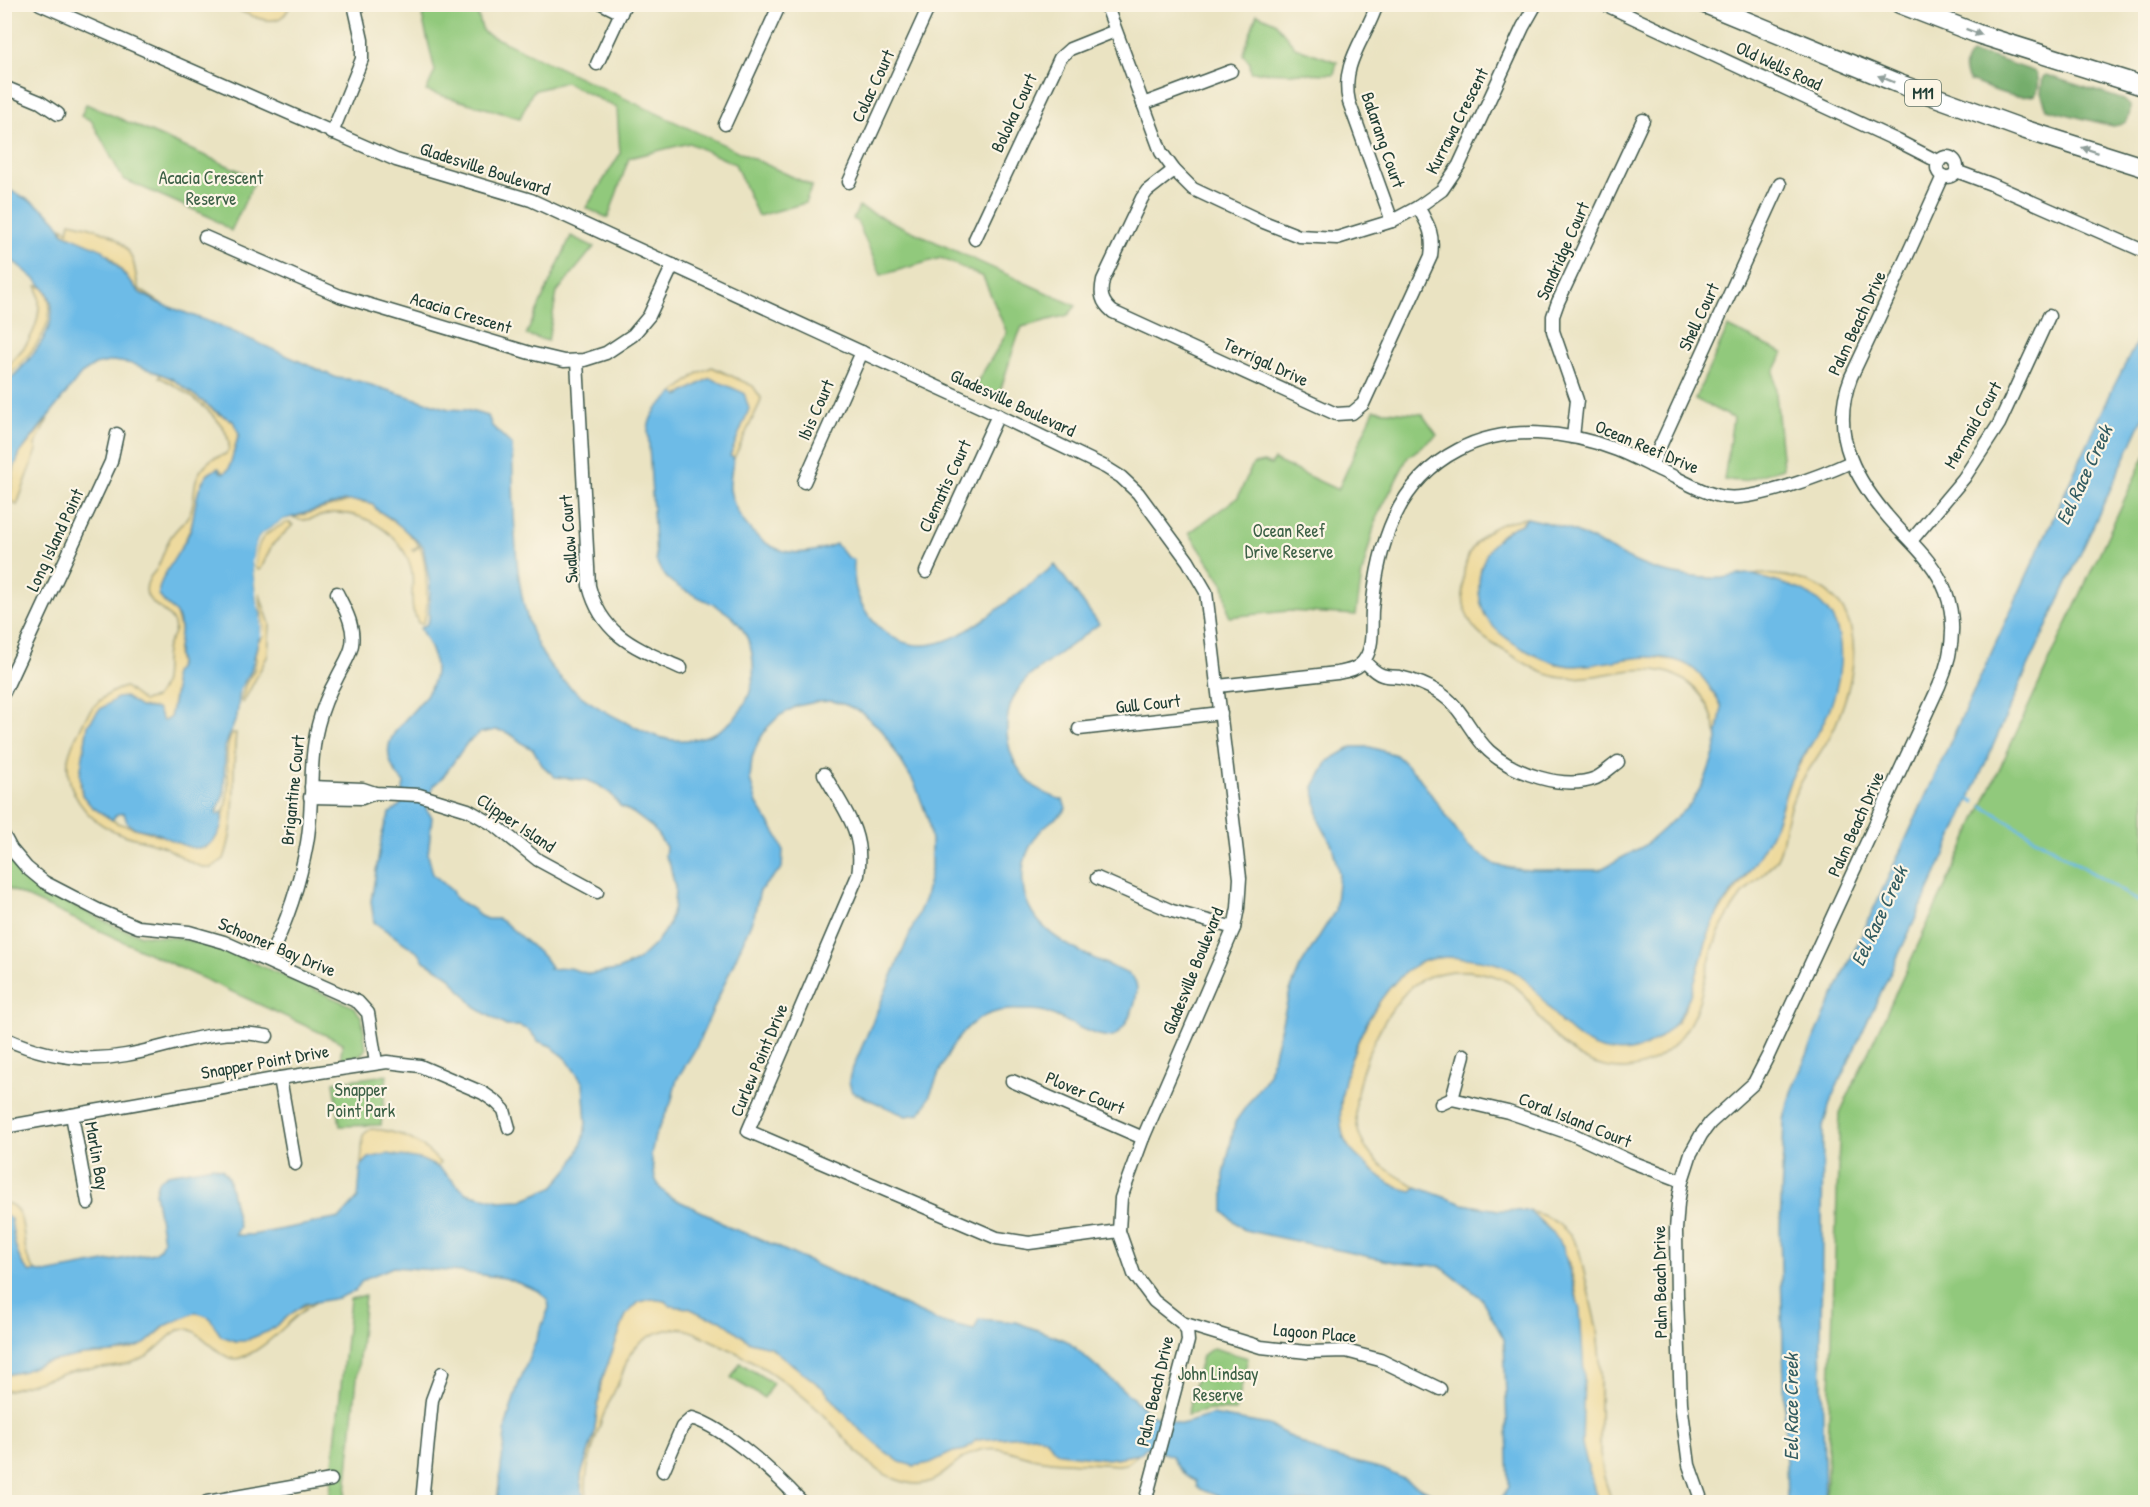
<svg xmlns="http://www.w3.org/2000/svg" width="2150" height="1507" viewBox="0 0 2150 1507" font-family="'Patrick Hand',sans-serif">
<rect width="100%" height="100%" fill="#fcf5e5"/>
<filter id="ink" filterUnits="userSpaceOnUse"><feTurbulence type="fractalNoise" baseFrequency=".0167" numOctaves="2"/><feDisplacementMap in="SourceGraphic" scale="12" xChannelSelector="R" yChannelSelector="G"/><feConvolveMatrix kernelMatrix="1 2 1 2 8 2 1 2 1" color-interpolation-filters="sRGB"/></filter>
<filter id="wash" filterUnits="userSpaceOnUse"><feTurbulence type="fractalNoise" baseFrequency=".008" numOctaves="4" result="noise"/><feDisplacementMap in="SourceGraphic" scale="24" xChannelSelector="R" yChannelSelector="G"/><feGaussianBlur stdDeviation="1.35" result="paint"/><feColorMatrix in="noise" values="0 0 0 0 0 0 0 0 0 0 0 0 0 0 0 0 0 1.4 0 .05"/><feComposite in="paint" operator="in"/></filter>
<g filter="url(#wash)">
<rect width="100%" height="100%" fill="#eae3c2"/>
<!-- green -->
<g fill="#91c97c" stroke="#588358" stroke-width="1.5">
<path d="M431 5H475L483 32 812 186 805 203 758 216 735 164 689 143 629 158 608 218 586 208 620 154 617 108 565 82 533 91 520 118 426 91 435 71 422 16Z"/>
<path d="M1257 14 1275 22 1295 47 1337 62 1334 74 1251 72 1250 63 1243 54Z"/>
<path d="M86 104 256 178 231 231 210 217 123 179 91 120 81 116Z"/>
<path d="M859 207 1076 306 1068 315 1022 327 1016 341 998 398 974 387 1007 333 983 277 941 258 881 275 857 221 853 219Z"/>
<path d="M571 236 594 247 557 292 548 341 526 335Z"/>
<path d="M1728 327 1783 353 1774 372 1783 468 1743 481 1724 480 1733 418 1695 399Z"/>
<path d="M1374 410 1422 414 1437 435 1408 457 1376 519 1362 574 1356 615 1288 611 1229 617 1224 585 1189 533 1238 497 1253 464 1264 462 1271 465 1274 460 1338 490Z"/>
<path d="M2145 455V1502H1826L1840 1113Z"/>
<path d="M4 851 25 874 42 890 119 928 141 935 178 938 223 949 354 1007 362 1018 366 1049 360 1055 343 1059 341 1053 343 1043 5 887Z"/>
<path d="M387 1075 381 1125 340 1126 334 1082Z"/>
<path d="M365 1295 345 1502H329L350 1299Z"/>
<path d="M1213 1348 1248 1358 1236 1411 1209 1410 1187 1415 1202 1356Z"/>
<path d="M740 1363 773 1383 764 1398 731 1378Z"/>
</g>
<!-- forest -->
<g fill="#74ad6c" stroke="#4a7550" stroke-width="1.5">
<path d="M1971 54 1989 56 2036 72C2040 80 2039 88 2035 95 2014 101 1990 88 1970 81 1962 72 1963 63 1971 54Z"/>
<path d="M2046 75 2124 100 2130 106C2130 120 2127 125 2112 126L2047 109 2041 93 2043 77Z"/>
</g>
<!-- sand -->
<g fill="#eeda9e" stroke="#868c69" stroke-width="1.5">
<path d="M227 5 270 8 274 5H290C280 35 246 13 227 5Z"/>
<path d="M70 222C95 227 124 235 133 261 136 270 136 281 139 289L165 306 140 293 109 255 63 233 62 227 68 231Z"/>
<path d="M37 286 43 287C65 319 29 358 5 378 4 365 17 357 25 346 38 328 42 308 37 286Z"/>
<path d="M712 367 753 386 761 398 760 403 734 458 730 456 710 378 678 396 674 393 698 373Z"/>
<path d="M161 373 179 383 217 413 233 421 239 433 229 469 224 473 218 468 208 474 201 486 191 527 183 545 166 573 159 591 164 602 172 607 176 613 181 632 177 653 179 665 174 673 175 690 170 718 163 722 157 709 140 707 125 697 87 730 80 785 82 795 92 807 117 823 205 848C221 835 227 806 228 786 229 768 223 750 232 734L236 733C231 777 239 816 224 859L211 868C193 868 179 853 162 846 146 840 129 838 114 831 85 819 65 790 68 759 70 748 75 738 80 729 89 708 103 693 125 687L143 701 155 698C169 681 163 670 166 651 167 640 179 633 173 622 166 606 137 604 149 579 151 575 155 572 157 568 163 557 165 545 172 535 178 526 188 520 191 510 196 496 192 482 201 470 204 466 209 460 214 458 222 455 229 456 229 445 228 418 180 387 159 377Z"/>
<path d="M48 419 35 445 37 450 17 505 8 498 14 468 20 453Z"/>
<path d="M352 500 373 504 377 510 402 527 419 545 412 550 413 551 420 546C426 560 431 613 422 624L418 623C417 619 414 614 413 610 410 597 415 581 411 568 402 536 370 514 337 513 325 512 311 521 301 520 298 520 295 518 292 518Z"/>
<path d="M1527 518 1522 525 1510 529 1498 538 1487 553 1481 568 1480 600 1486 617 1495 627 1556 664 1575 666 1643 656 1674 660 1690 665 1705 679 1722 707 1717 737C1713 709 1700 685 1672 674 1637 661 1601 680 1564 678 1541 676 1523 661 1503 650 1482 638 1468 628 1464 604 1461 584 1463 559 1476 543 1489 526 1507 520 1527 518Z"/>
<path d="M288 522 293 525 272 545 261 569 258 570 255 567C256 538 264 533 288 522Z"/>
<path d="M1750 574C1856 572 1872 638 1836 724 1826 749 1806 769 1795 794 1791 804 1787 816 1785 827 1783 838 1783 849 1776 860 1770 869 1760 876 1752 884 1740 896 1730 911 1722 926 1700 969 1709 1015 1668 1050 1626 1087 1576 1065 1545 1025 1534 1012 1528 994 1513 985 1494 972 1463 968 1441 973 1428 976 1415 982 1406 992 1376 1024 1343 1096 1361 1139 1370 1162 1396 1176 1417 1187L1412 1191C1396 1189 1385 1181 1373 1170 1365 1164 1348 1150 1345 1141 1325 1095 1372 992 1412 967 1437 950 1492 956 1517 973 1535 986 1549 1006 1562 1024L1676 1023 1684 1011 1694 984 1710 930 1718 913 1745 878 1767 842 1776 824 1790 781 1825 720 1839 668 1840 646 1836 627 1828 612 1822 606 1771 581Z"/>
<path d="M259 593 270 624 268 655 243 703 241 701 245 685 254 670 256 659 255 656 258 641 263 636 264 630Z"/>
<path d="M370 1129C398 1130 422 1142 440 1163L437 1167 420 1159 369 1158 361 1166 363 1135Z"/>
<path d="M5 1203C33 1207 16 1255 36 1271L30 1273C14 1258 13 1236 8 1216L5 1215Z"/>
<path d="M1529 1211 1545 1216 1557 1223 1570 1234 1579 1250 1597 1329 1600 1361V1453L1604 1477 1612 1502H1598C1591 1484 1584 1464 1582 1445 1575 1379 1591 1311 1563 1248 1556 1233 1541 1222 1529 1211Z"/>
<path d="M652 1299 665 1301 671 1306 689 1308 703 1315 721 1320 750 1342 770 1347 824 1389 852 1422 883 1450 914 1466 929 1463 953 1452 965 1450 976 1440 1034 1435 1047 1439 1054 1449 1060 1453 1117 1458 1139 1454 1126 1464 1118 1465C1091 1462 1063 1464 1037 1459 1019 1455 1002 1446 984 1449 950 1456 942 1493 904 1482 869 1473 848 1440 825 1416 792 1384 754 1359 712 1341 703 1336 693 1331 683 1329 665 1327 646 1336 634 1349 627 1356 625 1368 621 1377 615 1391 607 1405 602 1419 594 1444 581 1476 588 1502H585L581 1487V1475L594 1435 601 1382 626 1315 639 1302Z"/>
<path d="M316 1302C289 1317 270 1348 240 1358 220 1365 200 1324 181 1329 170 1332 156 1353 142 1359 118 1369 103 1367 79 1370 54 1375 30 1385 5 1391L4 1375C19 1373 31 1366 44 1363 53 1361 63 1359 72 1357 93 1353 115 1355 136 1348 157 1341 170 1313 195 1312 211 1311 225 1331 235 1341 271 1340 284 1308 316 1302Z"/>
</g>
<!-- water -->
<g fill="#6dbbe7" stroke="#467c8e" stroke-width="1.5" fill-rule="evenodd">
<path d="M5 188C25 198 55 211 63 233L103 250 140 293 159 303 218 325 337 378 355 380 449 409 466 410 488 416 492 426 512 445C515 508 510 601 543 655 563 688 593 706 627 723 636 727 646 733 656 736 684 746 719 738 738 714 752 696 756 676 752 654 740 590 671 606 656 560L648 430C650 412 661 404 674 393L678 396 710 378 744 393 749 409 730 456 734 458C732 467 729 480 730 490 734 513 752 537 773 547 793 557 817 552 836 544L847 557 854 560C852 586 859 608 878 626 919 665 960 637 997 610 1016 595 1036 580 1055 565L1099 624C1083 636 1067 648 1051 660 1042 667 1030 674 1023 683 997 715 1004 761 1034 786 1043 793 1053 797 1063 800L1066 808C1063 815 1055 818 1049 823 1035 834 1025 852 1023 870 1018 923 1064 945 1104 963 1113 968 1126 971 1133 978 1145 990 1126 1032 1112 1037 1089 1036 1069 1021 1048 1013 1040 1009 1029 1010 1020 1010 959 1006 944 1062 925 1107L919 1114 906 1116 852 1092 849 1082 850 1075 925 898 931 870V841L928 819 915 784 882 730 861 712 846 705 832 701 816 702 797 706 779 716 767 728 758 742 752 758 750 779 757 804 778 837 783 850 782 868 760 890 754 916 728 976 696 1048 677 1079 671 1103 655 1136 651 1155 655 1178 660 1188 670 1197 707 1214 728 1227 756 1237 940 1322 974 1330 979 1319 1016 1322 1067 1341 1152 1415 1182 1424 1212 1415 1269 1425 1323 1454 1383 1469 1442 1498 1488 1502H1230C1220 1495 1207 1494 1197 1487L1196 1481C1185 1477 1176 1467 1172 1456L1147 1447 1139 1454 1108 1459 1060 1453 1054 1449 1047 1439 1034 1435 976 1440 965 1450 953 1452 930 1463 914 1466 900 1462 883 1450 852 1422 824 1389 770 1347 750 1342 721 1320 703 1315 689 1308 671 1306 665 1301 652 1299 639 1302 626 1315 601 1382 594 1435 581 1475V1487L585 1502H497L506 1425 517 1388 549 1308 548 1300 539 1291 505 1278 462 1272 393 1267 369 1277 361 1282 355 1291 338 1298 304 1304 269 1331 244 1341H236L221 1336 209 1317 196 1312 165 1326 146 1343 138 1347 115 1353 83 1355 42 1363 24 1371 5 1375V1215L11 1219C14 1239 15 1258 30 1273L36 1271 45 1273 154 1253 160 1248 163 1241 155 1192 158 1181 168 1174 213 1166 222 1169 228 1177 239 1227 235 1234C240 1237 246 1234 252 1235L340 1218 358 1198 361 1166 369 1158 387 1154 420 1159 439 1168 466 1193 500 1201 522 1200 553 1187 570 1167 578 1153 584 1137 586 1123 583 1083 567 1060 551 1046 538 1041 529 1030 519 1026H506L476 1008 448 975 424 961 420 954 374 922 371 901 383 830 390 813 401 804 404 783C357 732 431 716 435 672 436 656 427 641 420 628L426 625 429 620 430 585 423 546 392 519 377 510 373 504 363 501H344L283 520 260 535 254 548 252 562 257 603 261 614V636L258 641 251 671 240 689 237 716 225 747 224 794 216 813 218 815 222 812C223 822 221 831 215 839 200 859 175 841 157 833 146 829 135 831 127 822L124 813 117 814 112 820 92 807 82 795 80 774 88 725 99 710 117 698 125 697 140 707 157 709 163 721 170 718C172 709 174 700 175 691 175 686 173 682 173 677 174 672 177 669 179 664 180 660 178 659 178 655 177 642 183 632 179 619 175 607 162 605 159 594 156 580 187 544 191 528 196 508 195 475 219 468L220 472 224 473 229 469 239 434 233 421 217 412 171 378 133 364 113 361 95 365 81 374 20 453 14 468 7 513 5 520V384C27 364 70 320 44 288 34 277 17 264 5 255ZM496 730C516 732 519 745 533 749L542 765 555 777 587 780 598 785 611 794 620 806 633 813 653 828 666 847 665 856 670 865 675 887 674 906 668 926 655 944 637 961 618 970 589 974 569 968 549 969 551 967 544 957 505 923 498 919H487L480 916 474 910 455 898 452 891 433 874 428 855 432 817 426 809 433 786 443 777 467 743 480 733Z"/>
<path d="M2145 326V414L2023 678 1935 877 1832 1097 1823 1126 1821 1341 1825 1502H1787L1780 1229 1784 1120 1791 1092 1818 1030 2114 386Z"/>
<path d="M1527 518C1550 523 1572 529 1592 540 1615 551 1636 565 1661 571 1681 576 1702 579 1722 578 1731 577 1741 574 1749 574 1756 575 1763 578 1769 580 1794 587 1811 590 1828 612 1849 639 1840 688 1826 717 1817 738 1802 756 1792 777 1785 791 1782 807 1776 822 1772 835 1764 847 1757 859 1745 879 1728 894 1717 914 1695 957 1699 1012 1655 1041 1623 1062 1588 1050 1563 1024 1547 1008 1536 986 1517 973 1502 963 1483 960 1465 958 1451 957 1437 956 1424 961 1375 979 1327 1089 1344 1138 1348 1150 1362 1161 1371 1169 1383 1179 1395 1189 1412 1191L1417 1187 1463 1204 1498 1210 1529 1211 1552 1232 1563 1247 1580 1310 1584 1374 1582 1445 1598 1502H1499L1509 1487 1504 1339 1481 1298 1440 1266 1399 1263 1244 1230 1224 1212V1175L1235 1122 1269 1074 1290 991 1300 967 1335 911 1339 874 1332 845 1319 821 1314 787 1328 761 1352 747H1370L1396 755 1418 776 1467 845 1496 865 1523 870H1599L1644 846 1691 804 1705 780 1715 751 1722 707C1710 687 1699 666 1675 660 1640 651 1609 665 1575 666 1548 666 1497 639 1485 615 1476 596 1477 572 1487 553 1491 545 1500 535 1509 530 1517 524 1520 528 1527 518Z"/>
</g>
<!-- pier -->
<path fill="#eae3c2" d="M292 518 299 520 284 523 267 532 260 540 257 548 255 566 258 578 259 600 264 630V635L261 637V614L257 603 252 562 254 548 260 535 283 520Z"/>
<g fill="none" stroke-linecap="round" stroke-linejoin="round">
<!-- stream -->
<g stroke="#6dbbe7" stroke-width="3">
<path d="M1966 796 1975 802"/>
<path d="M1983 806 2146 906"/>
</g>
</g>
</g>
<g filter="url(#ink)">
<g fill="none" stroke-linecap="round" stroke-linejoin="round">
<defs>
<g id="minor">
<path d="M40 4 396 160 531 200 983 408 1105 467 1121 477 1138 493 1188 561 1206 592 1240 878 1238 908 1234 928 1143 1138 1121 1198 1119 1231 1134 1274 1154 1301 1182 1323 1261 1347 1307 1352 1346 1351 1380 1360 1440 1389"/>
<path d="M603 4 621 13"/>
<path d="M1106 4 1161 152 1174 170 1193 189 1261 221 1299 236 1337 238 1392 221 1418 207 1442 190 1459 165 1523 27 1536 4"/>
<path d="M1377 4C1366 39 1340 63 1349 102L1392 221"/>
<path d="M1604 4 1898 141 1939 162"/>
<path d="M597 64 625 4"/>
<path d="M4 87 40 102 58 114"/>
<path d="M1143 104 1231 71"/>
<path d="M725 124 780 4"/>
<path d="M332 133 362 59V40L354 4"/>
<circle cx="1947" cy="167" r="10"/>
<path d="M1174 170 1147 191 1142 198 1103 280C1100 294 1101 302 1113 312L1336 414 1352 413 1363 404 1431 256C1434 234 1429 226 1418 207"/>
<path d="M1956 171 1991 184 2146 252"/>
<path d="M849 182 930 4"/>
<path d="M205 237 340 296 530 353 564 361 584 360 606 353 633 335 649 316 673 265"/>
<path d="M975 239 1060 58 1070 49 1115 31"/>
<path d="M577 361 589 586C602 637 637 648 681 668"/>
<path d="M1573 437 1577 400 1553 331V316L1558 302 1643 120"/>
<path d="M1651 466 1780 184"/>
<path d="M804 482 862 352"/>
<path d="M1911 541 1964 478 1999 424 2049 316"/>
<path d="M926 572 998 415"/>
<path d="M1364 661C1369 666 1375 673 1382 675 1387 677 1394 676 1400 677 1413 680 1427 685 1438 692 1463 707 1469 732 1489 751 1513 773 1564 791 1596 778 1604 774 1611 767 1618 762"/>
<path d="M1218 686 1337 673C1348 671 1359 669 1365 659 1374 646 1371 626 1372 610 1378 546 1396 482 1458 450 1506 424 1568 431 1617 450 1632 456 1647 464 1662 471 1682 480 1704 494 1725 497 1755 501 1823 475 1851 462"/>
<path d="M4 692 111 462 117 434"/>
<path d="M1079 729 1221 713"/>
<path d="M824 774C844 810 865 832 858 875L748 1131 997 1238 1029 1243 1119 1231"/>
<path d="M311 787 363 789 375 793 419 795 468 810 496 826 538 860 597 892"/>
<path d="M310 797 362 798 375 793"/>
<path d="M4 836 11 849 27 868 44 882 98 910 138 927 189 932 224 942 358 1002 368 1013 376 1062"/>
<path d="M1097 878 1172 911 1234 928"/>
<path d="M268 960C286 924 300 883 307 843 314 804 308 764 318 725 322 709 329 692 337 678 342 667 350 657 352 645 355 626 345 609 337 593"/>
<path d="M4 1038C43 1056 84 1063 126 1055 176 1046 214 1026 267 1036"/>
<path d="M280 1078 295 1164"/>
<path d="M1012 1081 1143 1138"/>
<path d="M1452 1099 1464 1055"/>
<path d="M1441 1104 1452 1099 1508 1112 1572 1134 1632 1162 1682 1181"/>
<path d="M72 1115 88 1203"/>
<path d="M4 1127 280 1078 387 1062 420 1066 483 1093 496 1102 504 1110 509 1128"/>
<path d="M663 1471 682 1427 692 1418C727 1429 777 1475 802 1502"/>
<path d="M207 1502 331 1480"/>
<path d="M422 1502 432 1400 442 1373"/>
<path d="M1145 1502 1188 1341 1187 1330 1182 1323"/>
<path d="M1702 1502 1689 1465 1681 1403 1677 1297 1676 1230 1678 1203 1682 1181 1691 1153 1701 1135 1710 1123 1754 1083 1768 1056 1939 686C1952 656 1957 623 1946 592 1936 565 1915 546 1896 526 1857 483 1828 436 1851 377 1883 310 1913 243 1943 176"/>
</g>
<g id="highway">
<path d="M1705 4 1897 83 2026 130 2146 168"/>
<path d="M1900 4 1978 34 2146 87"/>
</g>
</defs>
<!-- minor casing -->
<use href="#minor" stroke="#3d5649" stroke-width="15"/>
<!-- highway casing -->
<use href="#highway" stroke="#3d5649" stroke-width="21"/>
<!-- minor -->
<use href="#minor" stroke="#fff" stroke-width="12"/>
<!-- highway -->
<use href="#highway" stroke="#fff" stroke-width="18"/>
</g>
<!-- one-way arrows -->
<defs><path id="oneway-solid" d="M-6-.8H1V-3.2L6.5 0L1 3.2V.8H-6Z" transform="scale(1.5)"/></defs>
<g fill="#8f9e9a">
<use href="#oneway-solid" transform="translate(1974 32) rotate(20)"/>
<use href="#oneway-solid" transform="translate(1886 79) rotate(-158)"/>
<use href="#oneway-solid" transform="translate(2090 150) rotate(-162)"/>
</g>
</g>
<g text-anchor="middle" stroke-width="4.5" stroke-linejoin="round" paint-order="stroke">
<!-- shield labels -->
<rect fill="#fcf5e5" stroke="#617469" stroke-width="1.5" x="1905" y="80" width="36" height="26" rx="4.5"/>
<g font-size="16" font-weight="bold" fill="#1f3d34">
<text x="1923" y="99">M11</text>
</g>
<!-- street labels -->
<g font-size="18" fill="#1f3d34" stroke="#fcf5e5">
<text transform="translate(1779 66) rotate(25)" y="6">Old Wells Road</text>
<text transform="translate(873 86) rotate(-65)" y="6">Colac Court</text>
<text transform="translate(1014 113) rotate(-65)" y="6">Boloka Court</text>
<text transform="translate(1457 121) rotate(-63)" y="6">Kurrawa Crescent</text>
<text transform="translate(1383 140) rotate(71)" y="6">Balarang Court</text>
<text transform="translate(485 169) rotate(18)" y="6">Gladesville Boulevard</text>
<text transform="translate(1563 251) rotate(-66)" y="6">Sandridge Court</text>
<text transform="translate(461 313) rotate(17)" y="6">Acacia Crescent</text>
<text transform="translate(1699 317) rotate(-65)" y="6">Shell Court</text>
<text transform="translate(1857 323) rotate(-65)" y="6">Palm Beach Drive</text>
<text transform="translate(1266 362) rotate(25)" y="6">Terrigal Drive</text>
<text transform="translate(1013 403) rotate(25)" y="6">Gladesville Boulevard</text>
<text transform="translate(816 410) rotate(-66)" y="6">Ibis Court</text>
<text transform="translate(1973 425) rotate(-60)" y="6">Mermaid Court</text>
<text transform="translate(1647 447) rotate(23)" y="6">Ocean Reef Drive</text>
<text transform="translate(945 486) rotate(-65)" y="6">Clematis Court</text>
<text transform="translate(569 539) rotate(-94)" y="6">Swallow Court</text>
<text transform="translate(55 540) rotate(-65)" y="6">Long Island Point</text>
<text transform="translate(1148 704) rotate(-6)" y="6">Gull Court</text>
<text transform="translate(293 790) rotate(-84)" y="6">Brigantine Court</text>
<text transform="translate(516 823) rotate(34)" y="6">Clipper Island</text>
<text transform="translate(1856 824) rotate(-66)" y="6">Palm Beach Drive</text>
<text transform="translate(277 947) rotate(23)" y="6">Schooner Bay Drive</text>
<text transform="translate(1193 971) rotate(-68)" y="6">Gladesville Boulevard</text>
<text transform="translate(759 1060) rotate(-67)" y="6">Curlew Point Drive</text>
<text transform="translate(265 1062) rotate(-10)" y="6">Snapper Point Drive</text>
<text transform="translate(1085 1093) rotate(23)" y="6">Plover Court</text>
<text transform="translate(1575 1120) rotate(22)" y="6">Coral Island Court</text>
<text transform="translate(97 1156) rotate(80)" y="6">Marlin Bay</text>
<text transform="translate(1660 1282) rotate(-91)" y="6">Palm Beach Drive</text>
<text transform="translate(1315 1333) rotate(5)" y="6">Lagoon Place</text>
<text transform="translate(1155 1391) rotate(-77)" y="6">Palm Beach Drive</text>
</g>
<!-- park labels -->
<g font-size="18" fill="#3c6046" stroke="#fcf5e5">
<text x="211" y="184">Acacia Crescent<tspan x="211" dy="21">Reserve</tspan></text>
<text x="1289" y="537">Ocean Reef<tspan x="1289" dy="21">Drive Reserve</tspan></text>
<text x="361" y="1096">Snapper<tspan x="361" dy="21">Point Park</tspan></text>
<text x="1218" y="1380">John Lindsay<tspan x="1218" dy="21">Reserve</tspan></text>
</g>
<!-- water labels -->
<g font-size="20" font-style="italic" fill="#325c61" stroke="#fcf5e5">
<text transform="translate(2084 475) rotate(-65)" y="7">Eel Race Creek</text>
<text transform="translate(1879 916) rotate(-65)" y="7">Eel Race Creek</text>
<text transform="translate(1791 1407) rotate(-90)" y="7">Eel Race Creek</text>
</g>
</g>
<!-- margin -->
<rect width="2150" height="1507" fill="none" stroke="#fcf5e5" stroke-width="24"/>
</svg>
